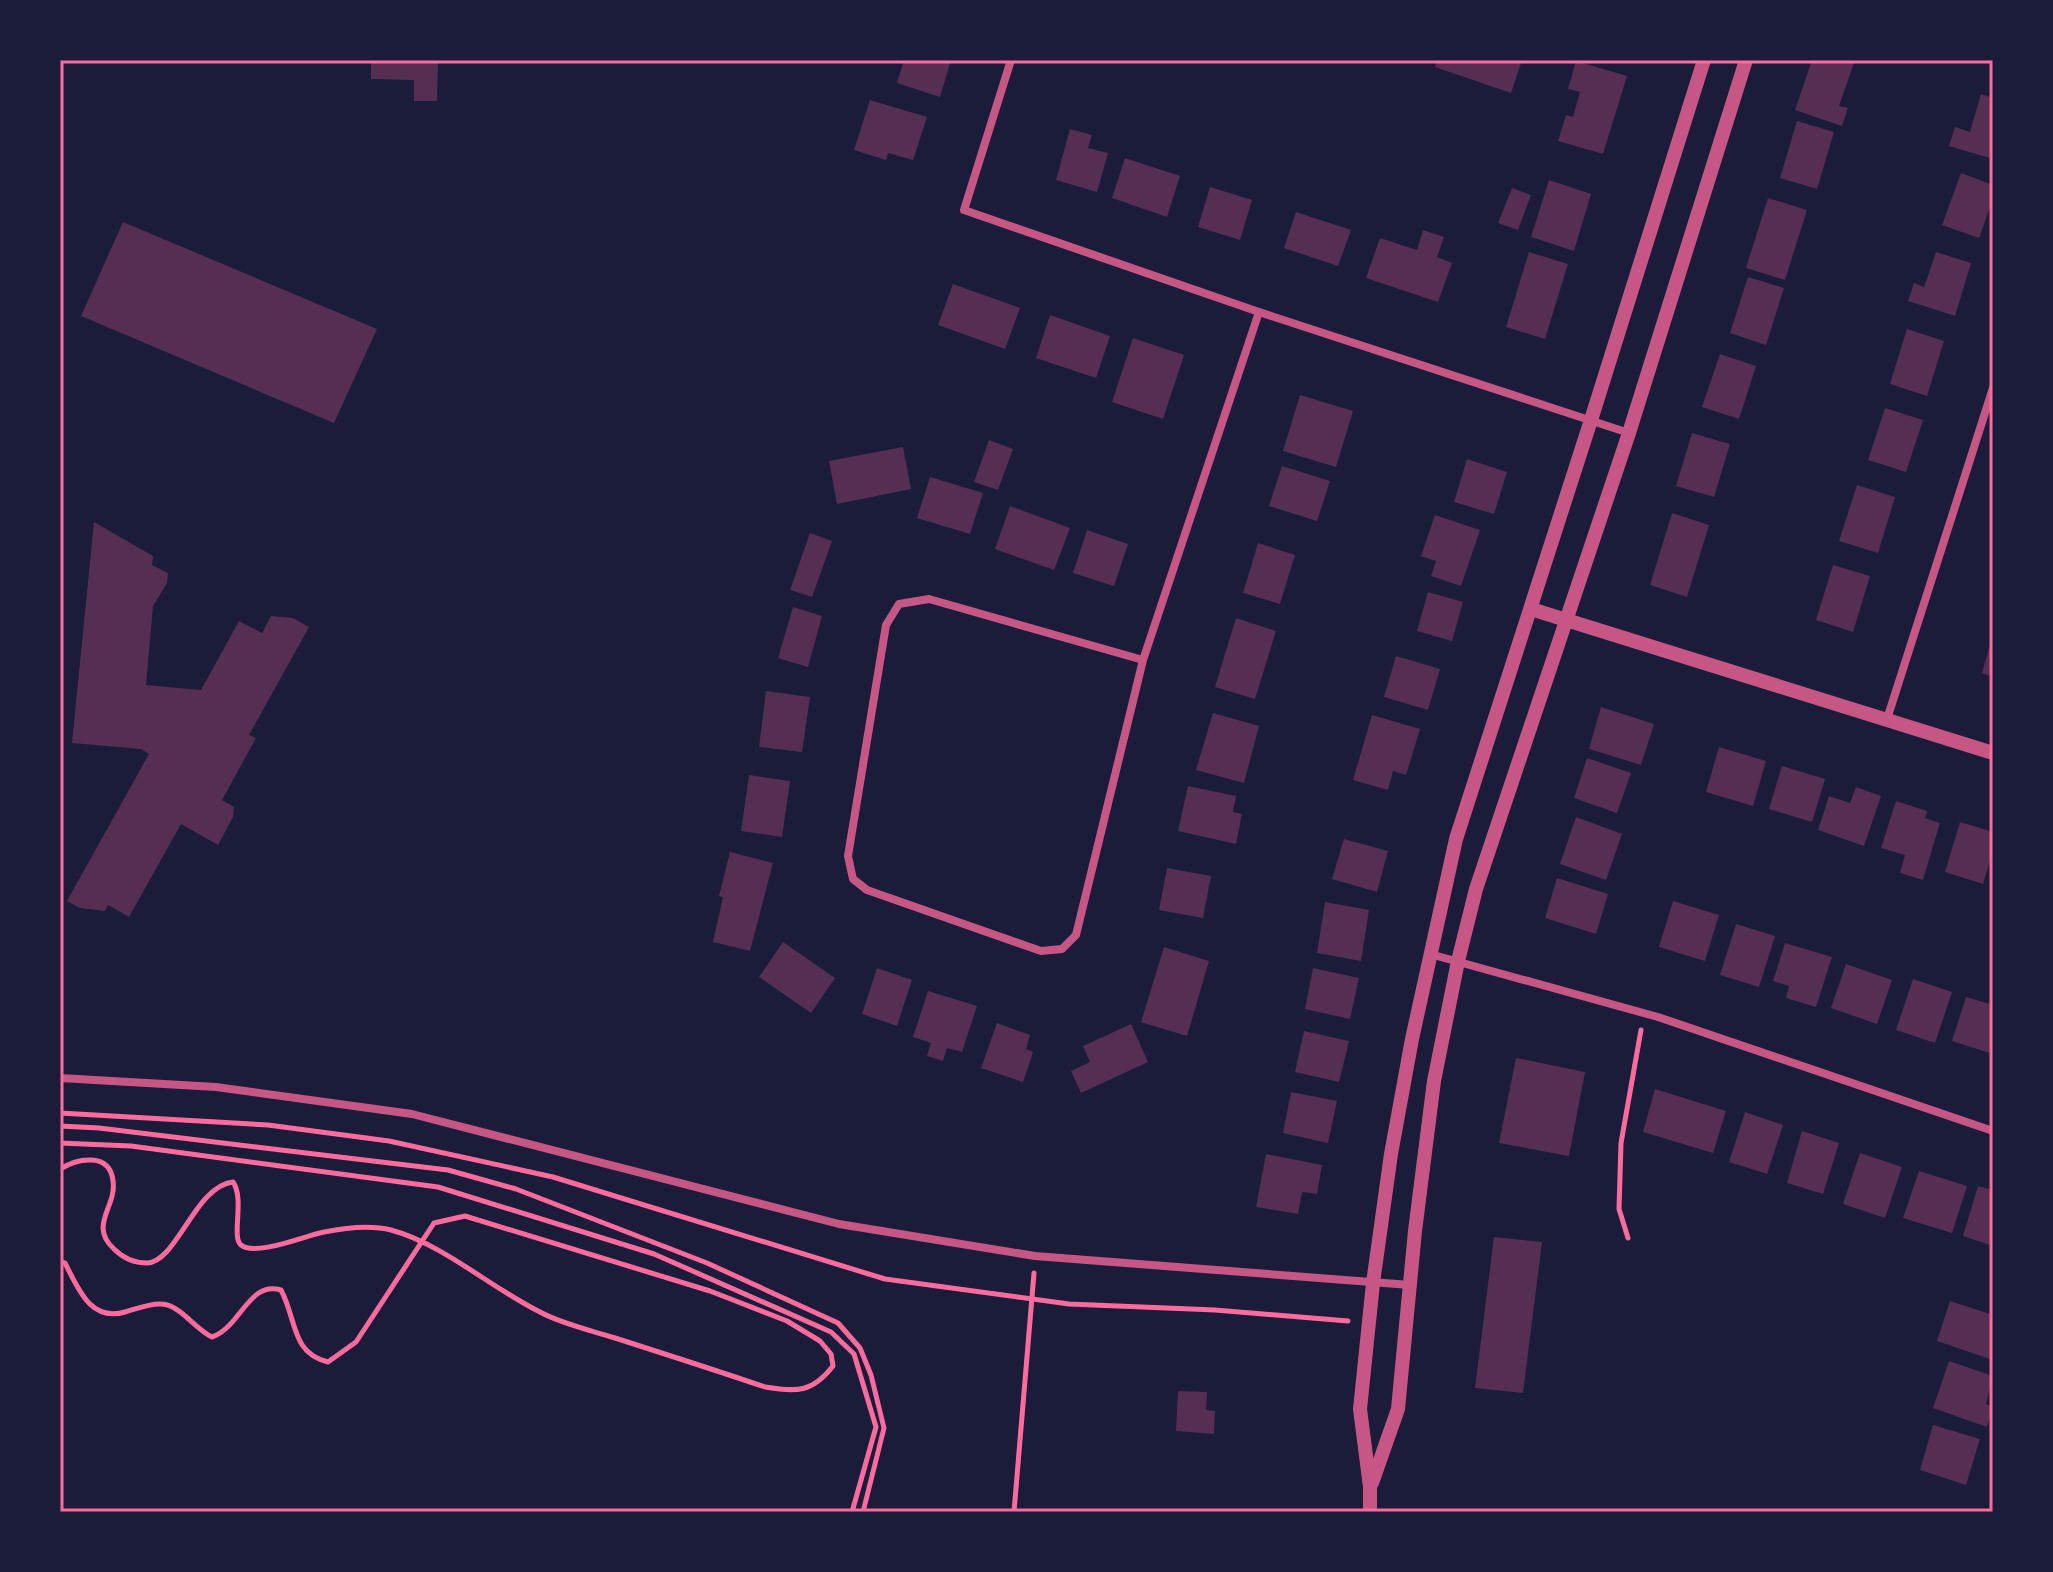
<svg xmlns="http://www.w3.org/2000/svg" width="2053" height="1572" viewBox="0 0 2053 1572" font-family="'Zilla Slab',serif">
<rect width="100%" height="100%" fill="#1b1b3a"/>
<!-- building -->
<g fill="#542f53">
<path d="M371 60 438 62 437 101H414V80L371 79Z"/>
<path d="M904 60H951L940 97 897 83Z"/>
<path d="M1437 60H1522L1511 93 1435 67Z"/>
<path d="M1812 60H1855L1839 106 1848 108 1842 126 1795 110Z"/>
<path d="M1576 61 1627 76 1603 154 1558 141 1566 115 1573 117 1580 92 1568 89Z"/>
<path d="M1981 94 1993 98V159L1949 146 1955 127 1970 132Z"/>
<path d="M870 100 927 117 913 160 888 153 886 160 854 150Z"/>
<path d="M1797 121 1834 132 1817 189 1780 178Z"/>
<path d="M1070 129 1092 135 1088 148 1108 153 1097 192 1056 180Z"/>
<path d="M1125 158 1180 176 1167 217 1112 198Z"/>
<path d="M1961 173 1993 185V199L1979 238 1942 225Z"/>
<path d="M1549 180 1591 194 1574 251 1531 237Z"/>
<path d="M1210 187 1252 200 1240 240 1198 227Z"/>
<path d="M1512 188 1531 195 1518 230 1498 223Z"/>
<path d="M1768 198 1807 210 1785 280 1746 268Z"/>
<path d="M1296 212 1351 230 1338 266 1284 248Z"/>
<path d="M123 222 377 329 334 423 81 316Z"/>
<path d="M1423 230 1444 237 1437 257 1452 263 1438 302 1366 278 1380 238 1417 250Z"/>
<path d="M1529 252 1568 264 1545 339 1506 327Z"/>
<path d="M1936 252 1971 263 1955 316 1908 301 1914 283 1924 287Z"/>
<path d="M1748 277 1784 288 1766 345 1730 333Z"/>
<path d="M953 284 1020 308 1005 349 938 325Z"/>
<path d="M1050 315 1110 336 1096 378 1036 358Z"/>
<path d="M1907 329 1944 341 1927 396 1890 384Z"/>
<path d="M1133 338 1184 355 1163 419 1112 402Z"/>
<path d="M1720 354 1756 366 1739 419 1702 407Z"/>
<path d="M1300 395 1353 411 1336 467 1283 451Z"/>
<path d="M1885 408 1923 420 1906 472 1868 460Z"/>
<path d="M1692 433 1730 444 1714 497 1676 486Z"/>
<path d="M989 440 1013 449 998 490 974 482Z"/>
<path d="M903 447 911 489 837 504 829 461Z"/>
<path d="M1467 459 1507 472 1494 514 1454 502Z"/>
<path d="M1282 466 1330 481 1317 521 1269 506Z"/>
<path d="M930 477 983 493 970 534 917 518Z"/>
<path d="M1857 485 1895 497 1878 553 1839 541Z"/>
<path d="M1010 506 1070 528 1054 570 995 549Z"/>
<path d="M1672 513 1709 525 1687 597 1650 585Z"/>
<path d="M1435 515 1480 530 1461 586 1431 576 1436 561 1421 556Z"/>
<path d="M94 522 153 556 152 565 168 573 167 583 153 606 146 685 201 690 239 621 262 633 271 616 293 618 309 627 249 735 256 738 222 800 234 807 233 817 218 845 181 824 129 917 108 905 105 911 80 908 67 901 149 754 141 749 72 743Z"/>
<path d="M1087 530 1128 544 1114 586 1073 573Z"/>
<path d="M810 533 832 541 812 597 790 590Z"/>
<path d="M1258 543 1295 555 1280 604 1243 593Z"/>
<path d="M1833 565 1870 576 1853 632 1816 620Z"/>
<path d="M1428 592 1463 602 1452 641 1417 631Z"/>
<path d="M793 607 822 616 808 667 778 658Z"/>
<path d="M1236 618 1276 631 1255 699 1215 687Z"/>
<path d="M1992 638H1993V677L1982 673Z"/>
<path d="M1396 656 1440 669 1428 710 1384 697Z"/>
<path d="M766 691 810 697 802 752 759 747Z"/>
<path d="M1601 707 1654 724 1641 765 1589 749Z"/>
<path d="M1213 713 1259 726 1244 783 1196 770Z"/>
<path d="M1372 715 1420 729 1406 775 1393 771 1388 790 1353 780Z"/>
<path d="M1719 747 1766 761 1753 806 1706 792Z"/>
<path d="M1587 758 1631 773 1617 813 1574 798Z"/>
<path d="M1782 766 1825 779 1812 822 1769 809Z"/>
<path d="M749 775 790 781 782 837 741 831Z"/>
<path d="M1188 786 1236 796 1233 812 1242 814 1236 844 1178 831Z"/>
<path d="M1856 787 1881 796 1864 846 1818 830 1829 796 1850 803Z"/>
<path d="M1896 801 1927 811 1925 818 1940 823 1923 880 1900 873 1905 855 1881 848Z"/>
<path d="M1576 817 1622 834 1606 880 1560 864Z"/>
<path d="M1960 822 1993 832V851L1983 884 1945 872Z"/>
<path d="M1344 839 1388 851 1377 892 1332 879Z"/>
<path d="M730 852 773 863 750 951 713 942 723 897 719 896Z"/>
<path d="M1167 868 1211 876 1203 918 1159 910Z"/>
<path d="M1557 878 1608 894 1596 934 1545 918Z"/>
<path d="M1673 901 1719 915 1705 961 1659 947Z"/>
<path d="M1325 902 1369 910 1361 961 1317 953Z"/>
<path d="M1736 924 1775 936 1759 987 1720 975Z"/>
<path d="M783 942 835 978 811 1013 759 977Z"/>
<path d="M1785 943 1832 957 1816 1007 1786 998 1789 986 1773 981Z"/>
<path d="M1164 947 1209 961 1187 1036 1141 1022Z"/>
<path d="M1846 964 1892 980 1877 1024 1831 1008Z"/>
<path d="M877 968 912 980 897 1026 862 1014Z"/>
<path d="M1313 968 1359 978 1350 1019 1305 1009Z"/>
<path d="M1913 979 1952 992 1935 1043 1896 1030Z"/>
<path d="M928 991 977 1006 962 1052 947 1048 943 1061 927 1056 931 1043 913 1037Z"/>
<path d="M1966 997 1993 1005V1054L1952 1041Z"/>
<path d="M997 1023 1030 1035 1026 1049 1033 1052 1023 1082 981 1068Z"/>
<path d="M1131 1024 1148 1062 1081 1093 1071 1071 1090 1062 1083 1046Z"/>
<path d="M1304 1031 1349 1041 1339 1082 1295 1072Z"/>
<path d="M1516 1058 1585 1072 1569 1156 1499 1143Z"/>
<path d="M1655 1089 1726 1111 1713 1153 1643 1132Z"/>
<path d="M1291 1092 1337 1101 1328 1143 1283 1133Z"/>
<path d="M1745 1112 1783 1125 1767 1174 1729 1162Z"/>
<path d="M1802 1131 1839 1143 1823 1194 1787 1183Z"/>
<path d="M1860 1153 1902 1167 1885 1218 1843 1204Z"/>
<path d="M1266 1154 1322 1165 1317 1194 1302 1192 1298 1214 1256 1207Z"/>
<path d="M1919 1171 1967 1186 1952 1233 1903 1218Z"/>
<path d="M1978 1186 1993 1190V1246L1963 1236Z"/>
<path d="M1494 1237 1542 1242 1523 1393 1475 1388Z"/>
<path d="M1950 1301 1993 1315V1350L1990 1359 1937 1341Z"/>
<path d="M1949 1361 1993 1376 1986 1404 1993 1407 1987 1427 1933 1408Z"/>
<path d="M1178 1391 1207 1392 1206 1410 1215 1411 1214 1434 1176 1431Z"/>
<path d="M1933 1425 1980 1439 1966 1485 1920 1470Z"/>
</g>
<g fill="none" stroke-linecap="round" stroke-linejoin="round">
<!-- path -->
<g stroke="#ff6b9d" stroke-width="5">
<path d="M60 1113 268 1125 389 1141 553 1177 885 1279 1069 1304 1215 1310 1348 1321"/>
<path d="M60 1126 99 1128 448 1170 516 1189 707 1263 838 1323 860 1348 871 1375 884 1428 863 1512"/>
<path d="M60 1143 131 1146 438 1187 654 1254 831 1332 854 1354 876 1427 852 1512"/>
<path d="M60 1169C78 1158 110 1152 113 1181 117 1207 88 1225 114 1249 123 1258 134 1263 147 1263 177 1262 195 1186 233 1182 245 1199 231 1237 241 1245 255 1257 307 1235 324 1232 344 1228 371 1225 391 1230 443 1244 491 1288 540 1312 562 1324 590 1330 615 1338 665 1354 715 1370 765 1387 797 1392 812 1393 833 1366L831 1354 820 1341 787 1321 710 1291 465 1216 434 1223 356 1342 328 1362C291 1353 297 1320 281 1290 249 1280 240 1328 212 1337 195 1329 180 1305 162 1304 150 1303 136 1309 125 1312 90 1322 78 1288 65 1263L60 1261"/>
<path d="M1628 1238 1619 1209 1621 1143 1641 1030"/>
<path d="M1014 1512 1034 1273"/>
</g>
<!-- minor -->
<g stroke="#c65784" stroke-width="8">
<path d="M1011 60 964 210 1259 312 1629 433"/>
<path d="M1143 660 929 599 899 604 886 625 848 856 853 879 867 890 1041 951 1062 949 1076 935 1143 660 1259 312"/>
<path d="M1887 719 1993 388"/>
<path d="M1430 954 1658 1017 1993 1131"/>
<path d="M60 1078 216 1087 412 1114 839 1224 1035 1256 1410 1285"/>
</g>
<!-- tertiary -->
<g stroke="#c65784" stroke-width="14">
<path d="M1531 609 1993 753"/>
<path d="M1372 1483 1398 1409 1415 1231 1434 1081 1458 961 1476 889 1629 433 1746 60"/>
<path d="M1370 1512V1487L1360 1409 1373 1283 1391 1154 1412 1039 1456 839 1591 420 1704 60"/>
</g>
</g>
<!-- border -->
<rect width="2053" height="1572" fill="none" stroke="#1b1b3a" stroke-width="124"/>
<rect x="62" y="62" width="1929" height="1448" fill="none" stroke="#ff6b9d" stroke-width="3"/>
</svg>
